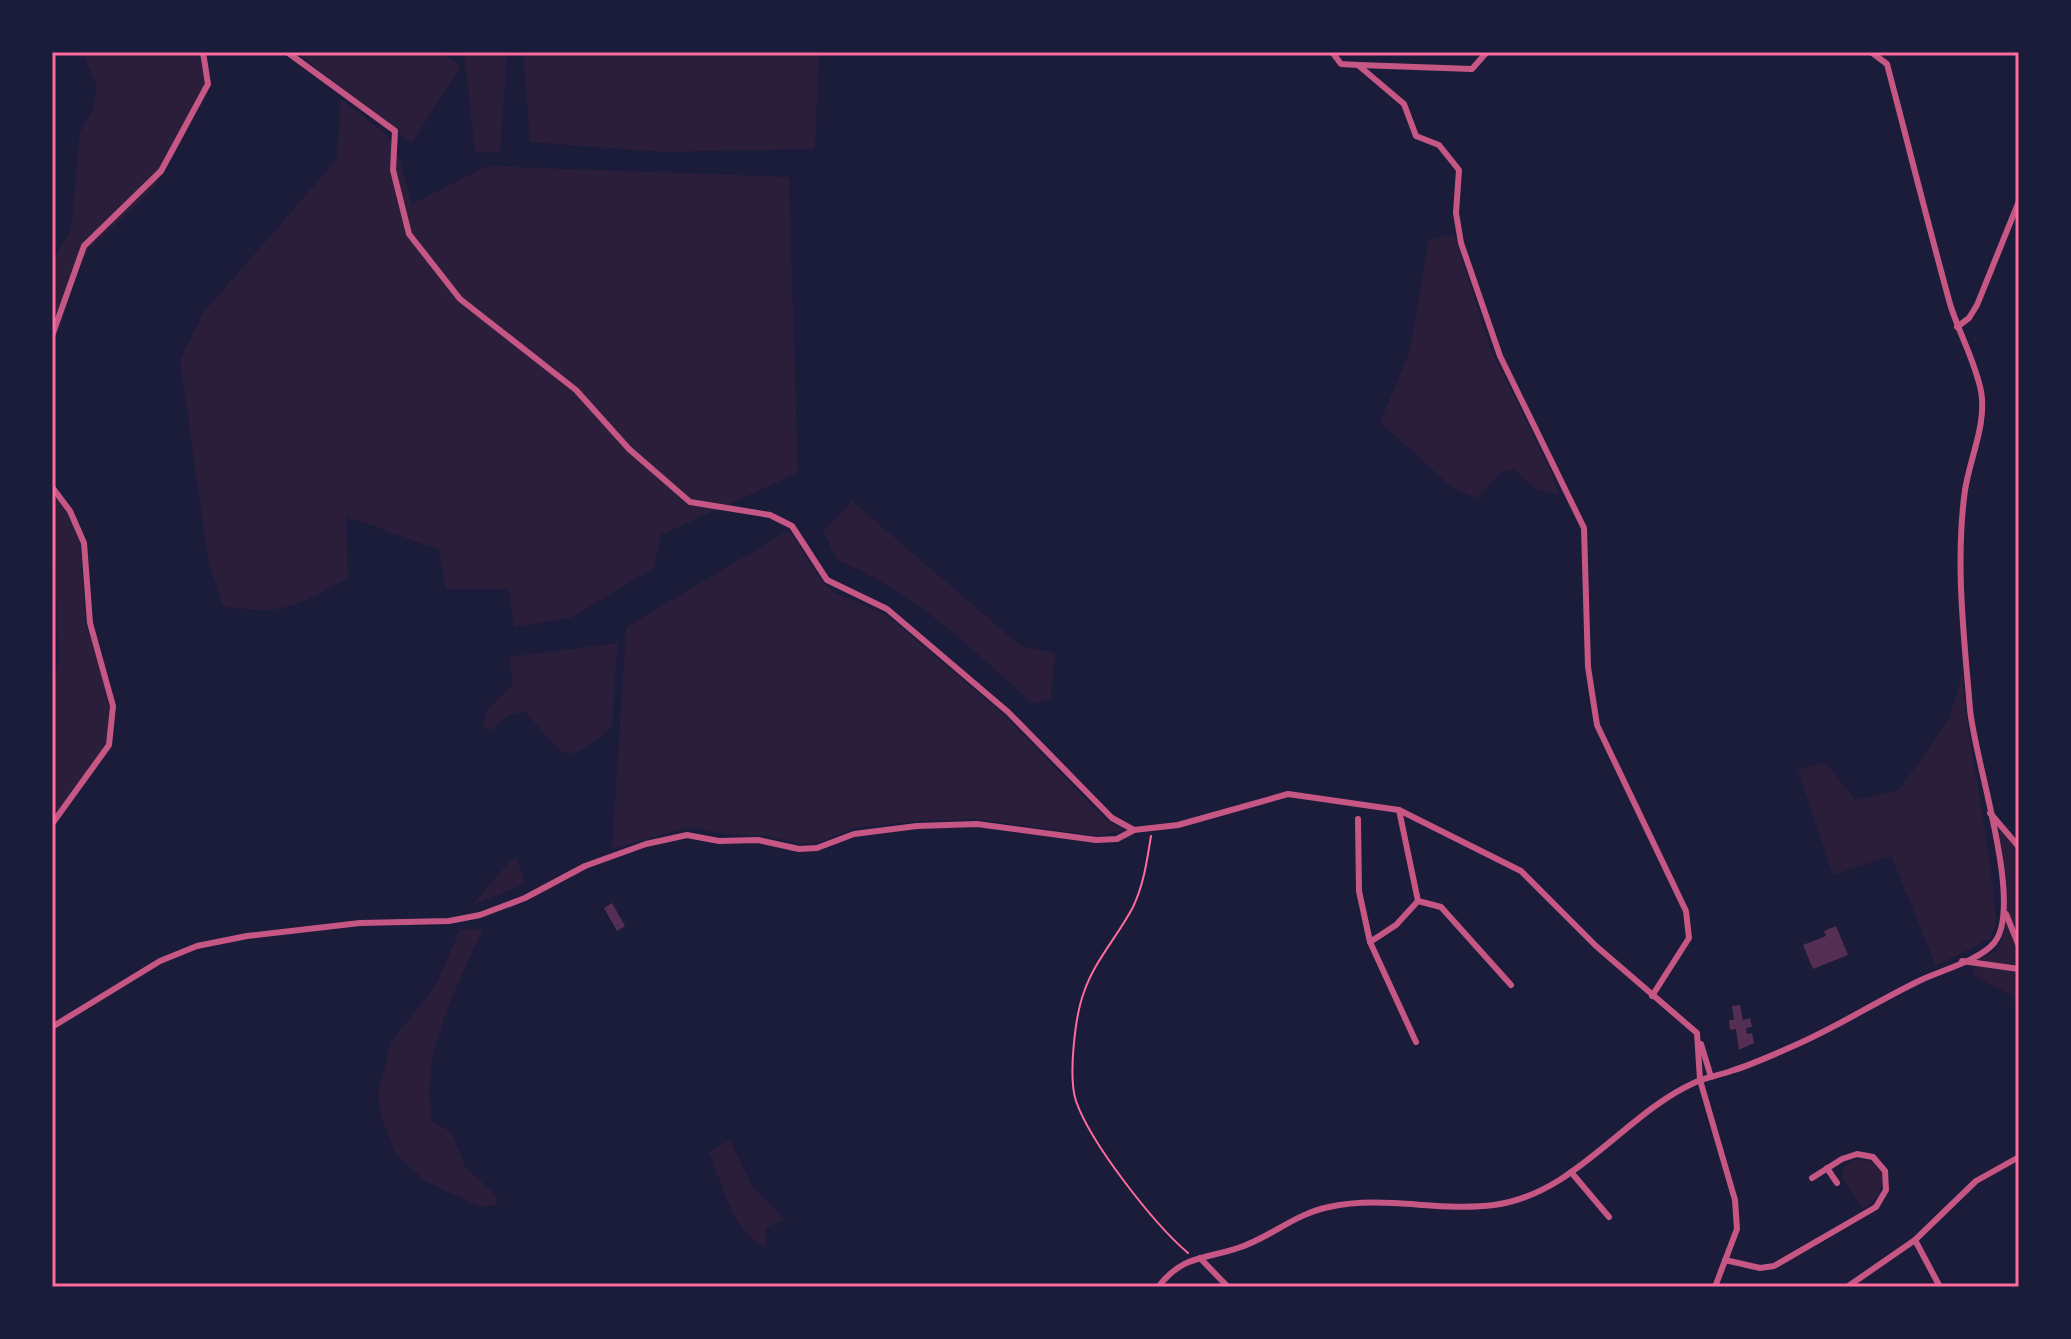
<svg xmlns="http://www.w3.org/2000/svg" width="2071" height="1339" viewBox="0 0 2071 1339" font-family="'Alegreya Sans',sans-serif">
<rect width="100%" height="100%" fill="#1b1b3a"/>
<!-- green -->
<g fill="#2a1e3b">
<path d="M74 52H203L208 88 182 141 154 188 88 250 52 324V263L71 229 80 132 94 108 96 84 84 56Z"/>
<path d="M296 52H438L461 66 412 143Z"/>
<path d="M464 52H507L500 153 475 152Z"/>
<path d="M523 52H819L815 149 661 152 530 142Z"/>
<path d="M341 99 388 136 400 160 412 204 487 166 789 177 798 473 661 535 654 568 570 618 514 627 509 589H446L439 550 346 516 348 578C297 606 283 616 223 606L208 559 180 360 203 313 337 159Z"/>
<path d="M1454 234 1490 347 1553 476 1559 494 1536 489 1514 470 1502 471 1478 498 1454 489 1380 422 1409 353 1429 240Z"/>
<path d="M52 487 61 496 79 534 86 624 101 664 109 708V745L52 821V688L59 660Z"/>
<path d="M852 501 1021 646 1055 653 1051 698 1033 704C972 649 914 591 837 560L823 531Z"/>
<path d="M789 530 823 583 835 593 885 614 952 670 1006 717 1107 821 1125 830 1097 836 978 819 919 821 855 828 817 843 799 844 770 836 725 834 690 827 612 849 626 627Z"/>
<path d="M618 643 612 727C556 774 565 752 524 711L509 715 492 730 483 726 486 711 513 684 509 657Z"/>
<path d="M1962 675C1969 758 1991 839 1996 923L1991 938 1936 966 1891 856 1833 875 1798 769 1826 763 1855 800 1899 790 1949 719Z"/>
<path d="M1999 828 2019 852 2016 1010 2013 996 1971 974 1980 959 1998 950C2015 909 2005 871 1999 828Z"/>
<path d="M512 859H517L525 884 472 905Z"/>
<path d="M483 928C456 992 420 1049 432 1121L451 1132 466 1168 496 1195 497 1205 480 1207 425 1181 395 1153 380 1113 378 1093 391 1042 435 986 460 930Z"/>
<path d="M730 1140 752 1186 785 1219 765 1228 767 1248C733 1235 722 1183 709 1152Z"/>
<path d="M1853 1160C1888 1155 1892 1193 1863 1209L1842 1178 1843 1168Z"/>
</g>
<!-- building -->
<g fill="#542f53">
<path d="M612 903 625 926 617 931 604 908Z"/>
<path d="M1836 926 1848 955 1813 969 1803 945 1826 936 1824 931Z"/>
<path d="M1740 1005 1743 1020 1750 1018 1752 1027 1746 1028 1747 1034 1752 1033 1754 1043 1739 1050 1736 1029 1730 1030 1729 1020H1734L1732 1006Z"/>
</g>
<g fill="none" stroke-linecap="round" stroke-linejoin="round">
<!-- path -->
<path stroke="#ff6b9d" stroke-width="2" d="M1151 836C1147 860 1144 884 1133 907 1118 936 1095 960 1084 992 1075 1016 1068 1077 1076 1101 1091 1144 1154 1224 1188 1253"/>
<!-- minor -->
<g stroke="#c65784" stroke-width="6">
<path d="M287 52 395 131 393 170 409 234 460 299 576 390 629 449 690 502 770 515 792 526 827 580 887 609 1008 712 1112 818 1134 830"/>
<path d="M1332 52 1341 64 1358 65 1404 104 1416 136 1439 145 1459 170 1456 213 1461 243 1500 356 1584 528 1588 667 1597 725 1686 911 1689 938 1652 996"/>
<path d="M1359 65 1472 69 1487 52"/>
<path d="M1957 327 1969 318 1977 305 2019 201"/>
<path d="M52 336 84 246 161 171 208 84 203 52"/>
<path d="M52 487 70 511 84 543 90 623 113 706 109 745 52 824"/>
<path d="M1399 810 1418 901 1441 907 1511 985"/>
<path d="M1990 813 2019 847"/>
<path d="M1358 819 1359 891 1370 942 1416 1042"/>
<path d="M2006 914 2019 946"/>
<path d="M1370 942 1396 925 1418 901"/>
<path d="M1962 961 2019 969"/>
<path d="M52 1027 160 961 197 946 247 936 360 923 449 921 480 915 525 898 585 866 646 844 687 835 719 841 758 840 799 849 817 848 854 834 917 826 977 824 1096 840 1117 839 1134 830 1178 825 1288 794 1399 810 1521 871 1596 946 1697 1033 1700 1080 1735 1200 1737 1229 1715 1287"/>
<path d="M1701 1044 1711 1077"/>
<path d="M1827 1168 1837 1183"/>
<path d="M1571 1172 1609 1217"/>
<path d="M1915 1240 1940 1287"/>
<path d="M1200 1258 1228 1287"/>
<path d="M1725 1260 1760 1268 1774 1266 1876 1207 1886 1190 1885 1171 1873 1157 1857 1154 1842 1159 1812 1178"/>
<path d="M1158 1287C1183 1255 1202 1260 1238 1248 1270 1238 1294 1214 1329 1207 1383 1195 1439 1212 1494 1205 1576 1194 1625 1113 1696 1082 1707 1077 1720 1075 1731 1071 1751 1065 1771 1056 1791 1047 1836 1028 1877 1001 1921 980 1942 970 1980 960 1994 943 2025 906 1974 759 1970 709 1964 636 1955 563 1965 490 1970 458 1987 423 1981 391 1975 361 1959 333 1950 304 1928 224 1908 144 1887 64L1871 52"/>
<path d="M1847 1287 1915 1240 1976 1181 2019 1157"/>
</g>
</g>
<!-- border -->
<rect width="2071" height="1339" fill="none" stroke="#1b1b3a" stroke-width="108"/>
<rect x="54" y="54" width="1963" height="1231" fill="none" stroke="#ff6b9d" stroke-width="3"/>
</svg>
